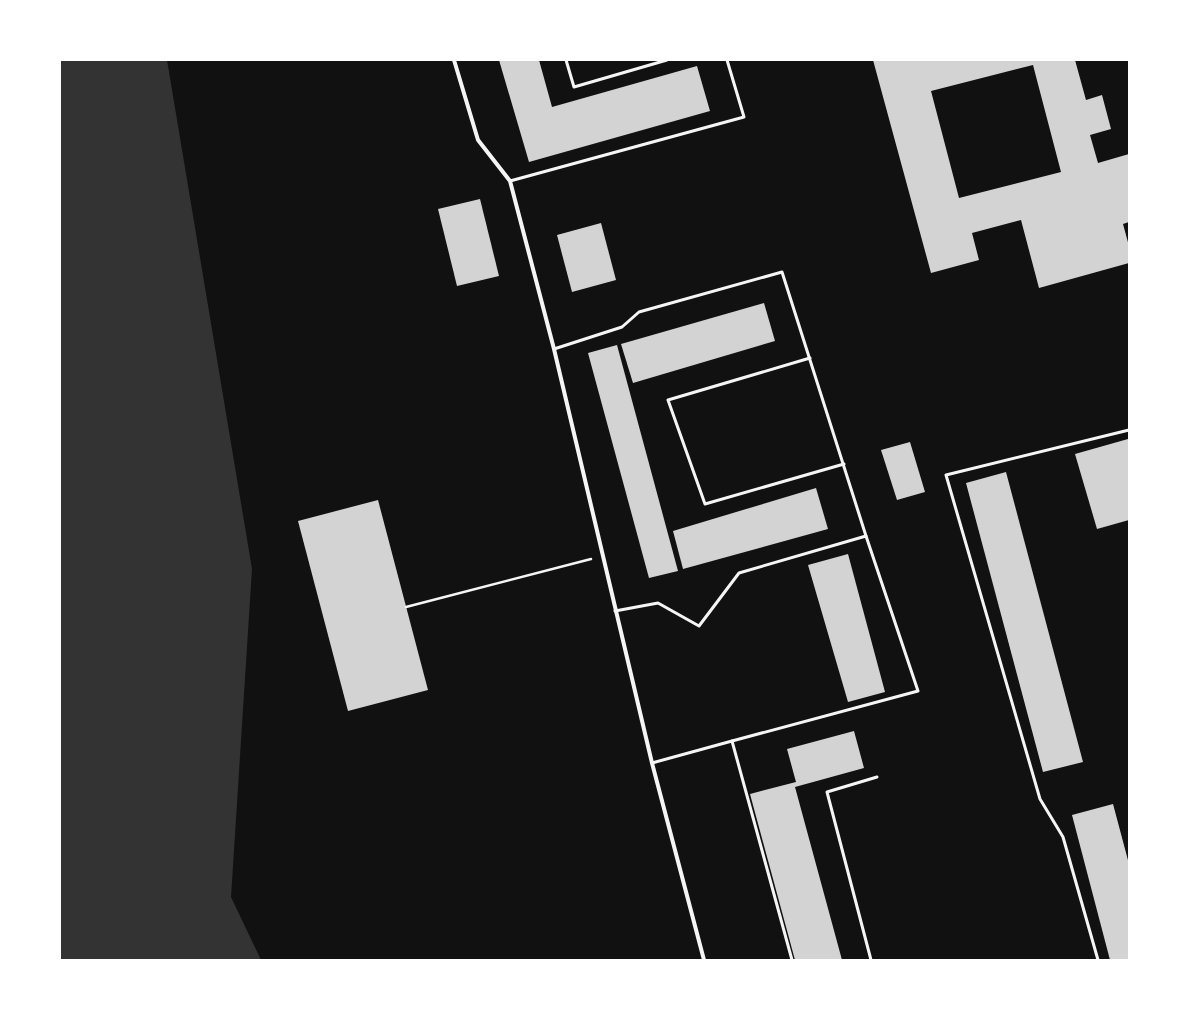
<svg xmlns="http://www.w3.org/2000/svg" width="1189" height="1020" viewBox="0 0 1189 1020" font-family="Merriweather,serif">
<rect width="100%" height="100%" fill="#111"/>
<!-- water -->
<path fill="#333" d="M60 60H167L252 569 231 897 261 960H60Z"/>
<!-- building -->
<g fill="#d3d3d3" fill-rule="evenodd">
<path d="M499 60H539L552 107 697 66 710 111 529 162Z"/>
<path d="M873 60H1075L1086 100 1102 95 1111 129 1090 135 1098 163 1129 154V222L1123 224 1129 246V263L1039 288 1021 220 972 233 979 260 931 273ZM1033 65 1061 172 959 198 931 91Z"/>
<path d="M480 199 499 276 457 286 438 209Z"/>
<path d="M601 223 616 280 572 292 557 235Z"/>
<path d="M764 303 775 341 633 383 621 344Z"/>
<path d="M617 345 678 571 649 578 588 353Z"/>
<path d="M1128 439 1129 443V520L1097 529 1075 454Z"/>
<path d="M910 442 925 492 897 500 881 450Z"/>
<path d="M1006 472 1083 762 1043 772 966 483Z"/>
<path d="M816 488 828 529 683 569 673 531Z"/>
<path d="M378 500 428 690 348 711 298 521Z"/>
<path d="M848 554 885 692 848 702 808 565Z"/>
<path d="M854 731 864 768 795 787 842 960H795L750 794 796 782 787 749Z"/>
<path d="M1113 804 1129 864V960H1110L1072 815Z"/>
</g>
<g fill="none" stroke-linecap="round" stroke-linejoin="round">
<!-- path -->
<path stroke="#f5f5f5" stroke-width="2.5" d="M406 607 591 559"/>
<!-- service -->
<g stroke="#f5f5f5" stroke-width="3">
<path d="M566 60 574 87 667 60"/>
<path d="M510 181 744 117 727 60"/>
<path d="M554 349 622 327 639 312 782 272 866 536 739 573 699 626 658 603 615 611"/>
<path d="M810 358 668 400 705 504 844 464"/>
<path d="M732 741 792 960"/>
<path d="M652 763 732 741 918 691 866 536"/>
<path d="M871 960 827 792 877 777"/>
<path d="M1098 960 1063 837 1040 799 946 475 1129 430"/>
</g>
<!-- minor -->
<path stroke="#f5f5f5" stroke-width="4" d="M454 60 478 140 510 181 554 349 652 763 704 960"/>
</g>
<!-- border -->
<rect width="1189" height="1020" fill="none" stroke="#ffffff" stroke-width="122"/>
</svg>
